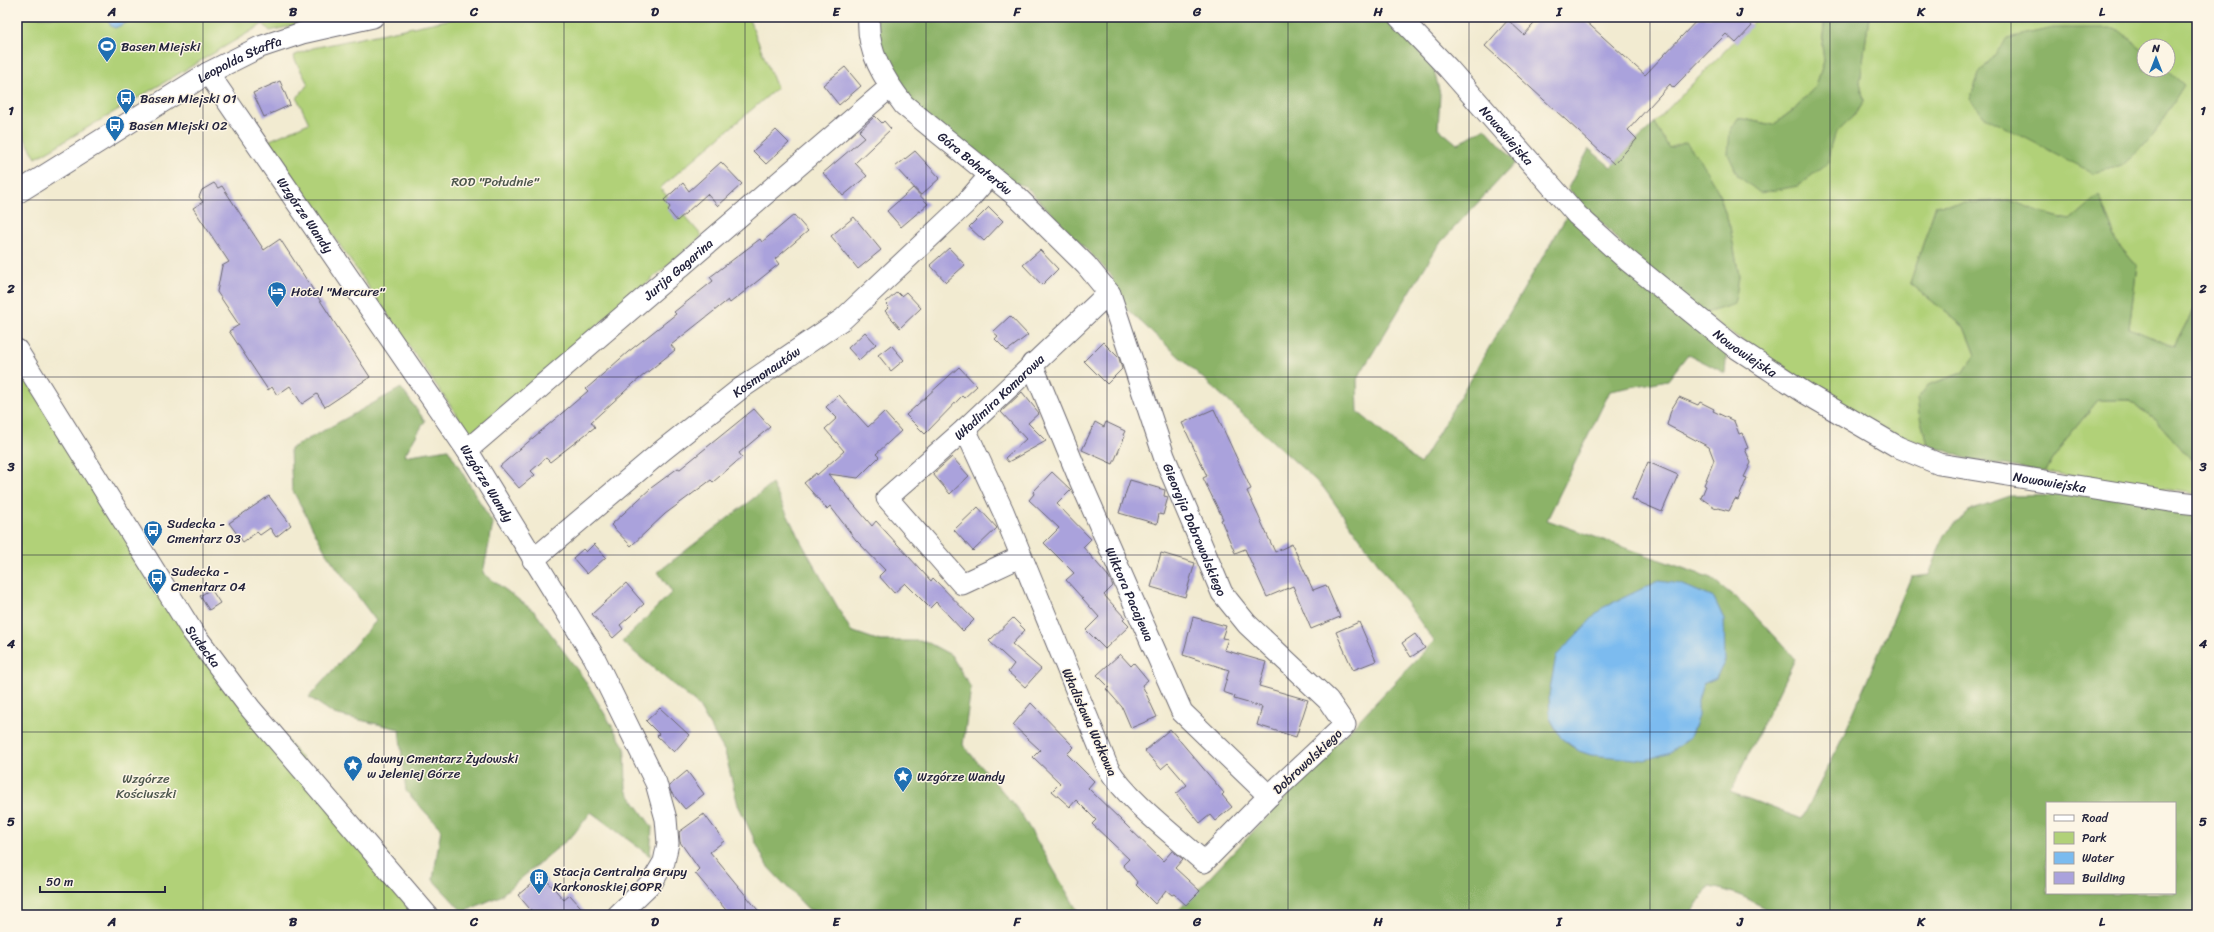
<svg xmlns="http://www.w3.org/2000/svg" width="2214" height="932" viewBox="0 0 2214 932" font-family="Sriracha,sans-serif">
<rect width="100%" height="100%" fill="#fcf5e5"/>
<filter id="ink" filterUnits="userSpaceOnUse"><feTurbulence type="fractalNoise" baseFrequency=".025" numOctaves="2"/><feDisplacementMap in="SourceGraphic" scale="8" xChannelSelector="R" yChannelSelector="G"/><feConvolveMatrix kernelMatrix="1 2 1 2 8 2 1 2 1" color-interpolation-filters="sRGB"/></filter>
<filter id="wash" filterUnits="userSpaceOnUse"><feTurbulence type="fractalNoise" baseFrequency=".012" numOctaves="4" result="noise"/><feDisplacementMap in="SourceGraphic" scale="16" xChannelSelector="R" yChannelSelector="G"/><feGaussianBlur stdDeviation="0.9" result="paint"/><feColorMatrix in="noise" values="0 0 0 0 0 0 0 0 0 0 0 0 0 0 0 0 0 1.4 0 .05"/><feComposite in="paint" operator="in"/></filter>
<g filter="url(#wash)">
<rect width="100%" height="100%" fill="#f2ebd1"/>
<!-- green -->
<g fill="#b1d178" stroke="#6a7a5a" fill-rule="evenodd">
<path d="M17 17H330L270 31 263 24 36 158 20 130 17 132Z"/>
<path d="M461 17H748L777 88 660 188 702 236 470 434 268 141 309 123 297 98 308 84 293 56 313 48Z"/>
<path d="M1758 17H1825L1822 45 1824 61 1816 86 1793 110 1773 125 1738 118 1829 149 1835 132 1857 113 1864 101 1860 83 1869 17H2197V302L2174 347 2129 328 2137 266 2117 243 2099 196 2070 220 2052 216 1936 205 1910 283 1964 327 1975 355 1962 373 1928 385 1919 414 1928 444 1901 438 1835 402 1703 314 1739 276 1730 227 1718 191 1669 148 1654 123ZM2144 46H2168V70H2144Z"/>
<path d="M17 350 170 594 427 915H17Z"/>
<path d="M2098 400H2128L2155 419 2197 466V494L2045 472 2068 437Z"/>
</g>
<!-- forest -->
<g fill="#8cb368" stroke="#576a52" fill-rule="evenodd">
<path d="M869 17H1386L1433 66 1440 94 1438 128 1457 144 1485 128 1516 162 1439 244 1357 379 1358 412 1420 464 1567 216 1727 349 1725 373 1688 354 1668 380 1610 391 1547 520 1711 578 1746 606 1795 659 1730 792 1802 819 1843 737 1911 577 1929 575 1944 535 1970 510 2010 496 2104 495 2197 507V915H1772C1756 900 1730 890 1709 887L1690 915H1174L1434 641 1323 487 1110 294 1113 277 1025 186 990 175 890 87ZM1716 678 1703 684 1698 700 1591 755C1567 747 1561 740 1550 718ZM2047 803H2175V893H2047Z"/>
<path d="M1825 17H1869L1860 83 1864 101C1849 129 1829 124 1829 162L1798 186 1760 193 1738 176 1728 154 1730 131 1738 118 1773 125 1793 110 1816 86 1824 61 1822 45Z"/>
<path d="M2053 28H2115L2144 50V70H2167L2184 85 2151 138 2122 166 2093 173 1985 117 1970 99 1979 74 2008 38Z"/>
<path d="M1654 123 1669 148 1686 142 1701 161 1718 191 1730 227 1739 276 1735 304 1703 314 1629 252 1607 228 1583 206 1568 188 1589 149 1611 167Z"/>
<path d="M2099 195 2117 243 2137 266 2129 328 2174 347 2197 302V466L2155 419 2128 400H2098L2068 437 2045 472 1967 459 1928 444 1919 414 1917 399 1928 385 1962 373 1975 355 1964 327 1910 283 1936 205 2009 200 2052 216 2070 220Z"/>
<path d="M401 388 425 421 404 456 448 449 493 524 483 573 535 612 584 679 625 748 626 790 652 827 650 856 591 812 573 835 500 896 463 912 433 880 441 829 406 791 399 729 334 714 309 697 376 621 326 553 292 489 290 449Z"/>
<path d="M772 484 800 540 851 631 880 641H925L951 655 971 688 963 745 1020 812 1080 915H826L808 909 767 866 738 805 725 752 698 705 622 642 672 592 658 572Z"/>
</g>
<!-- water -->
<g fill="#7bbbef" stroke="#4e6e95">
<path d="M106 17H138L115 28 111 26Z"/>
<path d="M1658 581 1681 584 1714 598 1724 619 1725 661 1716 678 1703 684 1698 700V716L1690 737 1671 752 1645 760 1591 755 1579 751 1561 738 1550 718 1549 695 1556 656 1602 608Z"/>
</g>
<g id="blocks">
<!-- building -->
<g fill="#aaa2dc">
<path d="M1540 17H1581L1645 75 1700 17H1743L1752 26 1736 43 1726 34 1673 88 1670 84 1628 130 1637 139 1614 164 1485 46 1508 20 1524 35Z"/>
<path d="M845 67 861 86 839 105 823 85Z"/>
<path d="M280 81 290 105 264 117 253 93Z"/>
<path d="M875 116 882 123 884 121 891 129 855 163 867 176 843 196 823 173 865 137 859 131Z"/>
<path d="M776 130 789 143 766 164 753 151Z"/>
<path d="M915 151 940 178 921 195 895 167Z"/>
<path d="M721 162 742 184 718 206 707 194 677 221 668 210 670 207 664 200 683 183 689 191Z"/>
<path d="M214 183 218 188 222 186 264 250 280 239 370 377 325 407 317 394 302 404 290 386 277 395 272 387 268 390 229 331 239 325 217 292 222 266 229 262 193 208 203 202 199 197 202 190Z"/>
<path d="M913 188 928 204 901 227 887 211Z"/>
<path d="M989 207 1003 221 984 241 969 227Z"/>
<path d="M794 215 808 231 775 259 779 264 730 303 728 300 671 345 675 350 634 383 591 422 595 427 550 462 546 458 531 471 535 475 519 488 500 466 588 391 586 389 628 352 676 314 674 312 713 281 710 277 760 239 762 242Z"/>
<path d="M854 217 881 250 858 269 831 236Z"/>
<path d="M949 248 965 265 946 282 930 265Z"/>
<path d="M1040 250 1058 269 1042 285 1023 265Z"/>
<path d="M897 292 901 296 906 292 921 308 900 328 885 311 889 307 885 303Z"/>
<path d="M1010 316 1028 335 1007 351 995 339 998 336 993 332Z"/>
<path d="M865 332 876 344 859 360 848 348Z"/>
<path d="M1103 342 1119 358 1122 369 1107 384 1084 361Z"/>
<path d="M891 345 904 360 891 371 878 355Z"/>
<path d="M959 367 977 386 964 398 962 396 925 434 906 415Z"/>
<path d="M1022 392 1039 413 1028 423 1046 441 1008 462 1005 458 1026 439 1001 412Z"/>
<path d="M839 395 868 427 884 412 901 431 876 454 879 457 858 478 828 474 872 526 876 521 931 581 933 578 974 620 963 631 936 602 930 608 905 583 894 593 879 576 885 570 856 540 830 506 827 509 804 483 816 473 817 475 844 451 825 429 837 418 826 407Z"/>
<path d="M1679 397 1698 405 1700 402 1714 409 1713 411 1734 421 1739 434 1742 433 1748 448 1745 449 1751 463 1744 477 1747 478 1738 500 1735 499 1729 511 1714 507 1701 498 1706 486 1704 485 1714 460 1709 447 1667 425 1671 410Z"/>
<path d="M754 409 770 427 739 453 742 457 713 482 711 480 665 514 631 546 611 525 651 488 678 468 680 469Z"/>
<path d="M1214 409 1251 489 1247 491 1275 552 1292 544 1313 590 1326 585 1340 617 1311 629 1293 586 1267 597 1245 549 1235 553 1221 520 1223 519 1203 478 1207 476 1182 423Z"/>
<path d="M1095 422 1104 427 1106 422 1125 431 1123 435 1125 436 1113 464 1082 450Z"/>
<path d="M952 457 969 476 950 494 933 474Z"/>
<path d="M1648 462 1678 475 1662 512 1632 499Z"/>
<path d="M1052 472 1071 490 1057 504 1091 539 1083 547 1109 577 1113 586 1104 595 1125 618 1123 620 1129 626 1105 649 1086 630 1099 617 1066 580 1074 573 1044 543 1059 528 1029 500 1034 494 1033 492Z"/>
<path d="M1130 480 1165 490 1164 496 1168 497 1163 515 1159 514 1157 524 1119 513Z"/>
<path d="M269 496 291 525 276 537 270 528 260 535 257 532 243 542 229 523Z"/>
<path d="M978 507 997 528 973 551 954 530Z"/>
<path d="M594 544 606 557 587 574 573 558 583 549 586 552Z"/>
<path d="M1161 553 1195 563 1185 597 1151 587Z"/>
<path d="M626 583 644 604 620 625 623 629 613 638 592 614Z"/>
<path d="M211 589 220 603 209 610 200 596Z"/>
<path d="M1193 617 1226 626 1222 638 1228 639 1224 650 1266 662 1259 686 1308 700 1296 737 1257 725 1262 707 1234 699 1235 696 1223 692 1229 670 1183 655Z"/>
<path d="M1013 618 1025 630 1012 644 1041 669 1025 687 1008 672 1014 664 989 641Z"/>
<path d="M1359 622 1376 661 1353 670 1336 632Z"/>
<path d="M1415 634 1425 648 1411 657 1402 643Z"/>
<path d="M1120 654 1131 666 1134 663 1148 680 1142 685 1157 717 1131 728 1122 707 1106 689 1109 687 1097 675Z"/>
<path d="M1031 703 1074 747 1067 754 1094 781 1088 788 1163 861 1172 851 1183 859 1175 868 1200 891 1186 905 1174 894 1172 895 1166 890 1155 904 1136 885 1138 883 1123 865 1129 859 1092 824 1096 820 1076 800 1070 807 1052 791 1060 783 1033 757 1040 750 1013 725Z"/>
<path d="M660 708 689 735 674 752 657 736 659 734 646 721Z"/>
<path d="M1170 729 1224 793 1222 795 1232 807 1215 821 1210 815 1200 823 1176 794 1187 785 1168 763 1161 769 1145 751Z"/>
<path d="M687 771 704 794 685 809 671 792 669 786Z"/>
<path d="M704 814 724 841 710 852 762 915H730L695 873 699 869 680 842 679 832Z"/>
<path d="M542 875 564 900 570 895 588 915H535L518 895Z"/>
</g>
</g>
</g>
<g filter="url(#ink)">
<use href="#blocks" fill-opacity="0" stroke="#6b6870" stroke-width="1"/>
<g fill="none" stroke-linecap="round" stroke-linejoin="round">
<defs>
<g id="minor">
<path id="s1" d="M869 17C866 51 884 79 904 105L1016 196 1086 265 1110 294 1164 456 1222 593 1247 624 1328 700 1345 725 1269 796 1204 862C1175 836 1127 800 1108 768L1003 511 965 429"/>
<path id="s2" d="M1399 17 1448 68 1577 215 1627 260 1732 345 1807 394 1898 447 1939 464 2170 501 2197 504"/>
<path id="s3" d="M208 73 467 450 594 657 656 783 666 819 668 843 664 862 652 882 618 915"/>
<path id="s4" d="M17 193 208 73 260 47 302 33 373 17"/>
<path id="s5" d="M17 350 192 631 250 708 427 915"/>
<path id="s6" d="M1032 364 1079 478 1182 712 1269 796"/>
<path id="s7" d="M467 450 890 87"/>
<path id="s8" d="M1020 557 962 584 887 498 965 429 1098 303 1110 294"/>
<path id="s9" d="M533 560 663 450 740 389 843 319 965 204 990 175"/>
</g>
</defs>
<!-- minor casing -->
<use href="#minor" stroke="#6b6870" stroke-width="23"/>
<!-- minor -->
<use href="#minor" stroke="#fff" stroke-width="21"/>
</g>
</g>
<!-- grid -->
<path fill="none" stroke="#22223b" stroke-width="1" stroke-opacity="0.55" d="M203 17V915M384 17V915M564 17V915M745 17V915M926 17V915M1107 17V915M1288 17V915M1469 17V915M1650 17V915M1830 17V915M2011 17V915M17 200H2197M17 377H2197M17 555H2197M17 732H2197"/>
<!-- icons -->
<defs>
<symbol id="stadium-pin" viewBox="-11 -11 22 30"><path d="M0 17L-7.5 6A9.5 9.5 0 1 1 7.5 6Z" fill="#1f6fb2" stroke="#fcf5e5"/><path d="M0-5a6.5 5 0 1 0 0 10a6.5 5 0 1 0 0-10ZM-3.5-1.8h7v3.6h-7Z" fill="#fff"/></symbol>
<symbol id="bus-pin" viewBox="-11 -11 22 30"><path d="M0 17L-7.5 6A9.5 9.5 0 1 1 7.5 6Z" fill="#1f6fb2" stroke="#fcf5e5"/><path d="M-5-6H5V4H4V6H2V4H-2V6H-4V4H-5ZM-3.5-4V0h7V-4ZM-3.5 1.2v1.5H-2V1.2ZM2 1.2v1.5H3.5V1.2Z" fill="#fff"/></symbol>
<symbol id="hotel-pin" viewBox="-11 -11 22 30"><path d="M0 17L-7.5 6A9.5 9.5 0 1 1 7.5 6Z" fill="#1f6fb2" stroke="#fcf5e5"/><path d="M-6-4.5h1.5V1H6V5H4.5V3h-9V5H-6ZM-4 0a1.8 1.8 0 1 1 3.6 0ZM.5 0V-2.5h3Q6-2.5 6 0Z" fill="#fff"/></symbol>
<symbol id="sight-pin" viewBox="-11 -11 22 30"><path d="M0 17L-7.5 6A9.5 9.5 0 1 1 7.5 6Z" fill="#1f6fb2" stroke="#fcf5e5"/><path d="M0-6L1.8-2.2L6-1.7L2.9 1.2L3.7 5.4L0 3.3L-3.7 5.4L-2.9 1.2L-6-1.7L-1.8-2.2Z" fill="#fff"/></symbol>
<symbol id="building-pin" viewBox="-11 -11 22 30"><path d="M0 17L-7.5 6A9.5 9.5 0 1 1 7.5 6Z" fill="#1f6fb2" stroke="#fcf5e5"/><path d="M-4-6H4V6H1V3H-1V6H-4ZM-2.5-4.3h1.7v1.8h-1.7ZM.8-4.3h1.7v1.8H.8ZM-2.5-1h1.7V.8h-1.7ZM.8-1h1.7V.8H.8Z" fill="#fff"/></symbol>
</defs>
<g fill-rule="evenodd">
<use href="#stadium-pin" x="96" y="35" width="22" height="30"/>
<use href="#bus-pin" x="115" y="87" width="22" height="30"/>
<use href="#bus-pin" x="104" y="114" width="22" height="30"/>
<use href="#hotel-pin" x="266" y="280" width="22" height="30"/>
<use href="#bus-pin" x="142" y="519" width="22" height="30"/>
<use href="#bus-pin" x="146" y="567" width="22" height="30"/>
<use href="#sight-pin" x="342" y="754" width="22" height="30"/>
<use href="#sight-pin" x="892" y="765" width="22" height="30"/>
<use href="#building-pin" x="528" y="867" width="22" height="30"/>
</g>
<g text-anchor="middle" stroke-width="3" stroke-linejoin="round" paint-order="stroke">
<!-- poi labels -->
<g font-size="13" fill="#22223b" stroke="#fcf5e5" text-anchor="start">
<text x="121" y="51">Basen Miejski</text>
<text x="140" y="103">Basen Miejski 01</text>
<text x="129" y="130">Basen Miejski 02</text>
<text x="291" y="296">Hotel "Mercure"</text>
<text x="167" y="528">Sudecka -<tspan x="167" dy="15">Cmentarz 03</tspan></text>
<text x="171" y="576">Sudecka -<tspan x="171" dy="15">Cmentarz 04</tspan></text>
<text x="367" y="763">dawny Cmentarz Żydowski<tspan x="367" dy="15">w Jeleniej Górze</tspan></text>
<text x="917" y="781">Wzgórze Wandy</text>
<text x="553" y="876">Stacja Centralna Grupy<tspan x="553" dy="15">Karkonoskiej GOPR</tspan></text>
</g>
<!-- street labels -->
<g font-size="13" fill="#22223b" stroke="#fcf5e5">
<text dy="5" stroke="none"><textPath href="#s4" startOffset="260">Leopolda Staffa</textPath></text>
<text dy="5" stroke="none"><textPath href="#s2" startOffset="160">Nowowiejska</textPath></text>
<text dy="5" stroke="none"><textPath href="#s1" startOffset="189">Góra Bohaterów</textPath></text>
<text dy="5" stroke="none"><textPath href="#s3" startOffset="172">Wzgórze Wandy</textPath></text>
<text dy="5" stroke="none"><textPath href="#s7" startOffset="278">Jurija Gagarina</textPath></text>
<text dy="5" stroke="none"><textPath href="#s2" startOffset="484">Nowowiejska</textPath></text>
<text dy="5" stroke="none"><textPath href="#s9" startOffset="300">Kosmonautów</textPath></text>
<text dy="5" stroke="none"><textPath href="#s8" startOffset="329">Władimira Komarowa</textPath></text>
<text dy="5" stroke="none"><textPath href="#s2" startOffset="820">Nowowiejska</textPath></text>
<text dy="5" stroke="none"><textPath href="#s3" startOffset="496">Wzgórze Wandy</textPath></text>
<text dy="5" stroke="none"><textPath href="#s1" startOffset="628">Gieorgija Dobrowolskiego</textPath></text>
<text dy="5" stroke="none"><textPath href="#s6" startOffset="250">Wiktora Pacajewa</textPath></text>
<text dy="5" stroke="none"><textPath href="#s5" startOffset="350">Sudecka</textPath></text>
<text transform="translate(1090 722) rotate(66)" y="5">Władisława Wołkowa</text>
<text transform="translate(1307 761) rotate(-43)" y="5">Dobrowolskiego</text>
</g>
<!-- park labels -->
<g font-size="13" fill="#4d574d" stroke="#fcf5e5">
<text x="495" y="186">ROD "Południe"</text>
<text x="146" y="783">Wzgórze<tspan x="146" dy="15">Kościuszki</tspan></text>
</g>
</g>
<!-- margin -->
<rect width="2214" height="932" fill="none" stroke="#fcf5e5" stroke-width="44"/>
<!-- legend -->
<rect x="2046" y="802" width="130" height="92" fill="#fcf5e5" stroke="#a5a1a1"/>
<rect x="2054" y="815" width="20" height="6" fill="#ffffff" stroke="#a5a1a1"/>
<text x="2082" y="822" font-size="12" fill="#22223b">Road</text>
<rect x="2054" y="832" width="20" height="12" fill="#b1d178" stroke="#a5a1a1"/>
<text x="2082" y="842" font-size="12" fill="#22223b">Park</text>
<rect x="2054" y="852" width="20" height="12" fill="#7bbbef" stroke="#a5a1a1"/>
<text x="2082" y="862" font-size="12" fill="#22223b">Water</text>
<rect x="2054" y="872" width="20" height="12" fill="#aaa2dc" stroke="#a5a1a1"/>
<text x="2082" y="882" font-size="12" fill="#22223b">Building</text>
<!-- north arrow -->
<g transform="translate(2156 58)"><circle r="19" fill="#fcf5e5" stroke="#a5a1a1"/>
<path d="M0-3L7 15L0 10L-7 15Z" fill="#1f6fb2"/>
<text y="-6" font-size="11" font-weight="bold" text-anchor="middle" fill="#22223b">N</text>
</g>
<!-- scale -->
<path d="M40 886v6h125v-6" fill="none" stroke="#22223b" stroke-width="2"/>
<text x="46" y="886" font-size="12" fill="#22223b" stroke="#fcf5e5" stroke-width="3" paint-order="stroke">50 m</text>
<rect x="22" y="22" width="2170" height="888" fill="none" stroke="#22223b" stroke-width="1.5"/>
<g font-size="13" text-anchor="middle" font-weight="bold" fill="#22223b">
<text x="112" y="16">A</text>
<text x="293" y="16">B</text>
<text x="474" y="16">C</text>
<text x="655" y="16">D</text>
<text x="836" y="16">E</text>
<text x="1017" y="16">F</text>
<text x="1197" y="16">G</text>
<text x="1378" y="16">H</text>
<text x="1559" y="16">I</text>
<text x="1740" y="16">J</text>
<text x="1921" y="16">K</text>
<text x="2102" y="16">L</text>
<text x="11" y="115">1</text>
<text x="2203" y="115">1</text>
<text x="11" y="293">2</text>
<text x="2203" y="293">2</text>
<text x="11" y="471">3</text>
<text x="2203" y="471">3</text>
<text x="11" y="648">4</text>
<text x="2203" y="648">4</text>
<text x="11" y="826">5</text>
<text x="2203" y="826">5</text>
<text x="112" y="926">A</text>
<text x="293" y="926">B</text>
<text x="474" y="926">C</text>
<text x="655" y="926">D</text>
<text x="836" y="926">E</text>
<text x="1017" y="926">F</text>
<text x="1197" y="926">G</text>
<text x="1378" y="926">H</text>
<text x="1559" y="926">I</text>
<text x="1740" y="926">J</text>
<text x="1921" y="926">K</text>
<text x="2102" y="926">L</text>
</g>
</svg>
